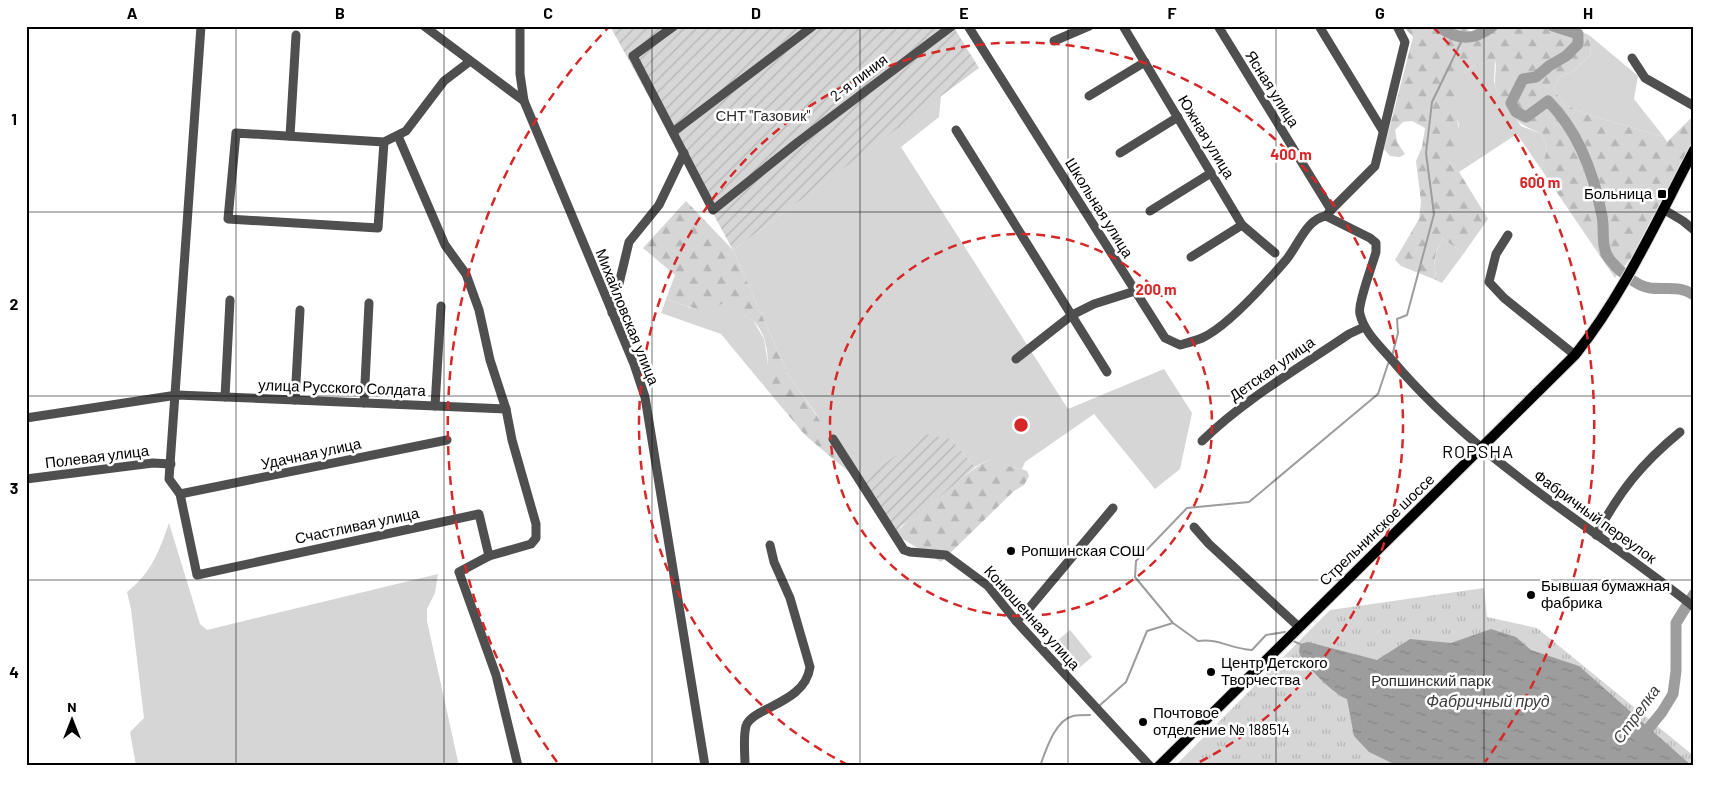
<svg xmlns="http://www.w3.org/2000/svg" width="1720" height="792" viewBox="0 0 1720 792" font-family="Barlow,sans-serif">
<defs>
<pattern id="forest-firs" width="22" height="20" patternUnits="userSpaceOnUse" patternTransform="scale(1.25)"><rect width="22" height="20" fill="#d6d6d6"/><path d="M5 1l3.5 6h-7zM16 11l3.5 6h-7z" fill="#b6b6b6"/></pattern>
<pattern id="park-tufts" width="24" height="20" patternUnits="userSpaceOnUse" patternTransform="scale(1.25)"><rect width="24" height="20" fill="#d6d6d6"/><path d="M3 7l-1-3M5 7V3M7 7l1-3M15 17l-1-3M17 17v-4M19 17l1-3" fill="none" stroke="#b6b6b6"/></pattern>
<pattern id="garden-furrows" width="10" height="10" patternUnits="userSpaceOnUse" patternTransform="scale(1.25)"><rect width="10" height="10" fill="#d6d6d6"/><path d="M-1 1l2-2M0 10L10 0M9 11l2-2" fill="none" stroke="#b6b6b6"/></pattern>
<pattern id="water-ripples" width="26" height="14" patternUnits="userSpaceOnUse" patternTransform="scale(1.25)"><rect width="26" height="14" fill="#9d9d9d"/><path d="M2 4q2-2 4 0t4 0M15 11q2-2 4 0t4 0" fill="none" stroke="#858585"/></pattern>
</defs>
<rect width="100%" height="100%" fill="#fff"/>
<!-- grass -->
<g fill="#d6d6d6">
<path d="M1589 35 1638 76 1634 99 1664 137 1589 115 1563 104 1554 89 1558 78 1575 70 1591 54Z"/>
<path d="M1495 60 1494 81 1498 96 1521 126 1542 134 1547 149 1541 169 1517 134 1459 172 1455 170 1449 161 1459 125 1454 111 1456 88 1467 68Z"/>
<path d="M941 95 939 117 901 147 1068 409 1164 369 1192 413 1180 469 1155 489 1094 414 1025 462 1022 469 999 465 990 459 975 467 951 439 859 483 853 475 832 458 836 457 837 450 816 414 788 374 733 250Z"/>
<path d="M1443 239 1464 253 1442 283 1436 280C1434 264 1434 252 1443 239Z"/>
<path d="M666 299 691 308 724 303 753 320 764 339 767 358 769 374 764 386 721 334 661 313Z"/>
<path d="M169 523 200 624 207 630 438 574 435 593 427 609V621L459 766H136L130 732 144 718 131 609 127 592C151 573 159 552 169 523Z"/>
<path d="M1070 630 1092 657 1079 668 1057 641Z"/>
</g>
<!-- forest -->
<g fill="url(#forest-firs)">
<path d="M1403 26H1464L1471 32 1481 26H1569L1589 35 1591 54 1575 70 1558 78 1554 89 1563 104 1589 115 1664 137 1667 142 1694 115V138L1631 258 1615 278 1541 169 1547 149 1542 134C1518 124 1495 110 1495 80 1495 73 1497 67 1495 60L1467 68C1447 104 1457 107 1461 144L1453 151 1449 161 1455 170 1459 172 1488 219 1464 253 1443 239C1433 253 1434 264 1436 280L1401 266 1395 260 1419 219 1421 202 1416 161 1422 147 1425 128 1412 121 1403 122 1395 130 1397 142 1405 154 1400 157 1390 156 1384 149 1413 37Z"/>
<path d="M686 201 733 250 788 374 825 428 837 451 836 457 832 458 805 435 764 386C771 367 769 332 751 319 743 313 731 311 724 303 699 314 690 307 666 299L675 275 643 248Z"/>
<path d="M990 459C1002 467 1014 466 1027 471L1029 476 1024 485 1014 491 941 562 896 535C901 525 907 523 915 517 941 498 962 474 990 459Z"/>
</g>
<!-- park -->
<path fill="url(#park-tufts)" d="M1484 588 1487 617 1537 628 1694 756V766H1175L1330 610Z"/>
<!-- garden -->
<g fill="url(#garden-furrows)">
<path d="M610 26H953L979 68 733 250Z"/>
<path d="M924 434 951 439 975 467 915 518 901 526 896 535 859 483Z"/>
</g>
<!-- water -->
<path fill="url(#water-ripples)" d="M1491 629 1516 637 1531 650 1579 666 1692 766H1398L1369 752 1354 736 1347 699C1337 697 1302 663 1299 652 1299 651 1300 646 1300 644L1308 642 1377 660 1410 639 1451 643Z"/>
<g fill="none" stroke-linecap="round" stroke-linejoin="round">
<!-- stream -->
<g stroke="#9d9d9d" stroke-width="2">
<path d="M1392 356 1398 333 1397 319 1407 315 1434 214 1426 153 1432 102 1463 38"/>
<path d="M1173 623 1198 641C1219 638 1230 649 1252 650L1266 635 1285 632"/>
<path d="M1293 641 1300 644"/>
<path d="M1099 706 1126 682 1147 631 1173 623 1135 577 1136 561 1187 508 1249 502 1378 394 1389 361"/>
<path d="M1040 766C1046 750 1055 720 1073 716 1078 715 1085 715 1090 715"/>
</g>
<!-- river -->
<g stroke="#9d9d9d" stroke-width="11">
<path d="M1438 26C1458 41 1474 41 1493 26"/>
<path d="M1553 26 1578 34V44L1566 56 1549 66 1536 77 1523 79 1511 103 1516 112 1526 117 1548 101C1579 132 1594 174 1602 216 1605 231 1600 247 1610 260 1619 271 1636 286 1650 288 1667 290 1679 285 1694 295"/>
<path d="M1640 739 1662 712 1673 694 1676 671V623L1694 594"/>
</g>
<defs>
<path id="major" d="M1159 766 1575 355C1624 294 1657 220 1694 150"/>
</defs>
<!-- major casing -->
<use href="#major" stroke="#dbdbdb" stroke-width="12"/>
<!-- minor -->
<g stroke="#4f4f4f" stroke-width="9">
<path d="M201 26 169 479 180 494 197 575 479 514 489 556"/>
<path d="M424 26 524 101 634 364 645 397 705 766"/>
<path d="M520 26V74L524 101"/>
<path d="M674 26 633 56 713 210 798 142 952 26"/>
<path d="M968 26 1165 338 1180 345C1187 343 1195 341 1202 338 1227 327 1267 282 1286 260 1298 246 1306 219 1326 216L1370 238 1376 243V252C1373 263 1357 306 1360 314 1364 332 1380 346 1392 360 1477 461 1592 526 1694 607"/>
<path d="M1123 26 1242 225 1275 253"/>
<path d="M1218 26 1331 210 1326 216"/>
<path d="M1319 26 1383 131"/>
<path d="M1054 41 1089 26"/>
<path d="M1632 58 1645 78 1694 106"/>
<path d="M1089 96 1145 62"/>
<path d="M956 130 1107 372"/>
<path d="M673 132 813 26"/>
<path d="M290 136 296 35"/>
<path d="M398 136 445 245 466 274 479 310 490 360 506 409 512 440 536 524V538L531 544 489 556 459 572 496 675 518 766"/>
<path d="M384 142 236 133 228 219 378 228 384 142 406 131 444 81 469 62"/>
<path d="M1120 153 1178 117"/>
<path d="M1663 209 1683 221 1694 230"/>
<path d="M1331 210 1375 166 1405 42 1397 26"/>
<path d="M1150 211 1211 173"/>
<path d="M1508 235 1496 254 1489 282 1504 298 1575 355"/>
<path d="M1191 257 1242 225"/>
<path d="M612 313 629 242 659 205 684 153"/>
<path d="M1016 359 1072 315 1094 304 1135 291"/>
<path d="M225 397 230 300"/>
<path d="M295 400 300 310"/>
<path d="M364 403 369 303"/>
<path d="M435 406 441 306"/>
<path d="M26 418 177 395 506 409"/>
<path d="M833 439 904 550 910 552 946 555 988 586 1016 621 1150 766"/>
<path d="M1202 441C1245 399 1299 368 1349 334L1364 327"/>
<path d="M26 479 153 463 171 464"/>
<path d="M180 494 447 440"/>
<path d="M1194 527 1209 544 1299 627"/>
<path d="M1596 535C1620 491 1641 464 1680 432"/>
<path d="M1016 621 1026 612 1113 508"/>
<path d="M745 766C745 754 743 737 746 726 752 707 805 704 810 667L790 598 774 562 770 545"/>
</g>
<!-- major -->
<use href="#major" stroke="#000" stroke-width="10"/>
</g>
<!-- grid -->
<path fill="none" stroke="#000" stroke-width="1" stroke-opacity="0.55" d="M236 26V766M444 26V766M652 26V766M860 26V766M1068 26V766M1276 26V766M1484 26V766M26 212H1694M26 396H1694M26 580H1694"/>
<!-- distance rings -->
<g fill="none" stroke="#d62828" stroke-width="2.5" stroke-dasharray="9 6">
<circle cx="1021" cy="425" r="191"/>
<path d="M848 765A382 382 0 1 1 1194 765"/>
<path d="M557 762A573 573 0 0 1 609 27M1433 27A573 573 0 0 1 1485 762"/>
</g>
<!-- markers -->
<g fill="#000" stroke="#fff" stroke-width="2">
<rect x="1657" y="189" width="10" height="10" rx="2.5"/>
<circle cx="1011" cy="551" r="5"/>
<circle cx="1531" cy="595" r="5"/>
<circle cx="1211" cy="672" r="5"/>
<circle cx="1143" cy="722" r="5"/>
</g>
<g text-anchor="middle" stroke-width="5" stroke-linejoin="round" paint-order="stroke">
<!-- street labels -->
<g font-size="15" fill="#000" stroke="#fff">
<text transform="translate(859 78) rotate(-37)" y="5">2-я линия</text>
<text transform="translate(1272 89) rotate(58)" y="5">Ясная улица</text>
<text transform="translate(1206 137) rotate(59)" y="5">Южная улица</text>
<text transform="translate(1099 208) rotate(58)" y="5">Школьная улица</text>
<text transform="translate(627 317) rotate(68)" y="5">Михайловская улица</text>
<text transform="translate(1272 369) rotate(-35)" y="5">Детская улица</text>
<text transform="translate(342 388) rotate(2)" y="5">улица Русского Солдата</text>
<text transform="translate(311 454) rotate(-12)" y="5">Удачная улица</text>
<text transform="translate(97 457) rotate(-7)" y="5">Полевая улица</text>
<text transform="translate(1595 517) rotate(36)" y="5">Фабричный переулок</text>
<text transform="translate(357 526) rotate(-12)" y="5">Счастливая улица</text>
<text transform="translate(1377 530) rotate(-44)" y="5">Стрельнинское шоссе</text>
<text transform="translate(1032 618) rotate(48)" y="5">Конюшенная улица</text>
</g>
<!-- park labels -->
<g font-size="15" fill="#2d2d2d" stroke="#fff">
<text x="763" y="121">СНТ "Газовик"</text>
<text x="1431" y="686">Ропшинский парк</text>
</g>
<!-- poi labels -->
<g font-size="15" fill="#000" stroke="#fff" text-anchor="start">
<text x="1652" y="199" text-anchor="end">Больница</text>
<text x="1021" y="556">Ропшинская СОШ</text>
<text x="1541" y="591">Бывшая бумажная<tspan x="1541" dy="17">фабрика</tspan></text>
<text x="1221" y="668">Центр Детского<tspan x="1221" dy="17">Творчества</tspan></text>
<text x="1153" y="718">Почтовое<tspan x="1153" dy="17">отделение № 188514</tspan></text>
</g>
<!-- water labels -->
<g font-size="16" font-style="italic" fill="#3e3e3e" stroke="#fff">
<text x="1488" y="707">Фабричный пруд</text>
<text transform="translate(1636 714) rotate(-54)" y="6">Стрелка</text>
</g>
<!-- quarter labels -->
<g font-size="18" letter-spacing="1" fill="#000" stroke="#fff">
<text x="1478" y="458">ROPSHA</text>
</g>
</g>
<circle cx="1021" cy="425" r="8" fill="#d62828" stroke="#fff" stroke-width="2.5"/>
<g font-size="15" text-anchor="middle" font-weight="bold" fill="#d62828" stroke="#fff" stroke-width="5" stroke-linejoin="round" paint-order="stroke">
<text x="1291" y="160">400 m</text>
<text x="1540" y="188">600 m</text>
<text x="1156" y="295">200 m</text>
</g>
<!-- border -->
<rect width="1720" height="792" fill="none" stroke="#ffffff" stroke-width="55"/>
<!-- north arrow -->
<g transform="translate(72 720)" stroke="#ffffff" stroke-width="4" paint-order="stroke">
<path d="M0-4L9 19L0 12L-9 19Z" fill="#000000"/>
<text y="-8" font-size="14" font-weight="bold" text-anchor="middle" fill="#000000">N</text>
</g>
<rect x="28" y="28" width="1664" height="736" fill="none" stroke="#000" stroke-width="2"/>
<g font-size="16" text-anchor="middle" font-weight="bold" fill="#000">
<text x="132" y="19">A</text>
<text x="340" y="19">B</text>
<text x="548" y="19">C</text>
<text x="756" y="19">D</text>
<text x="964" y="19">E</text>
<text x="1172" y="19">F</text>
<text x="1380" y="19">G</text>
<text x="1588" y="19">H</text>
<text x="14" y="125">1</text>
<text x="14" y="310">2</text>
<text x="14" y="494">3</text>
<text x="14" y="678">4</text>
</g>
</svg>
